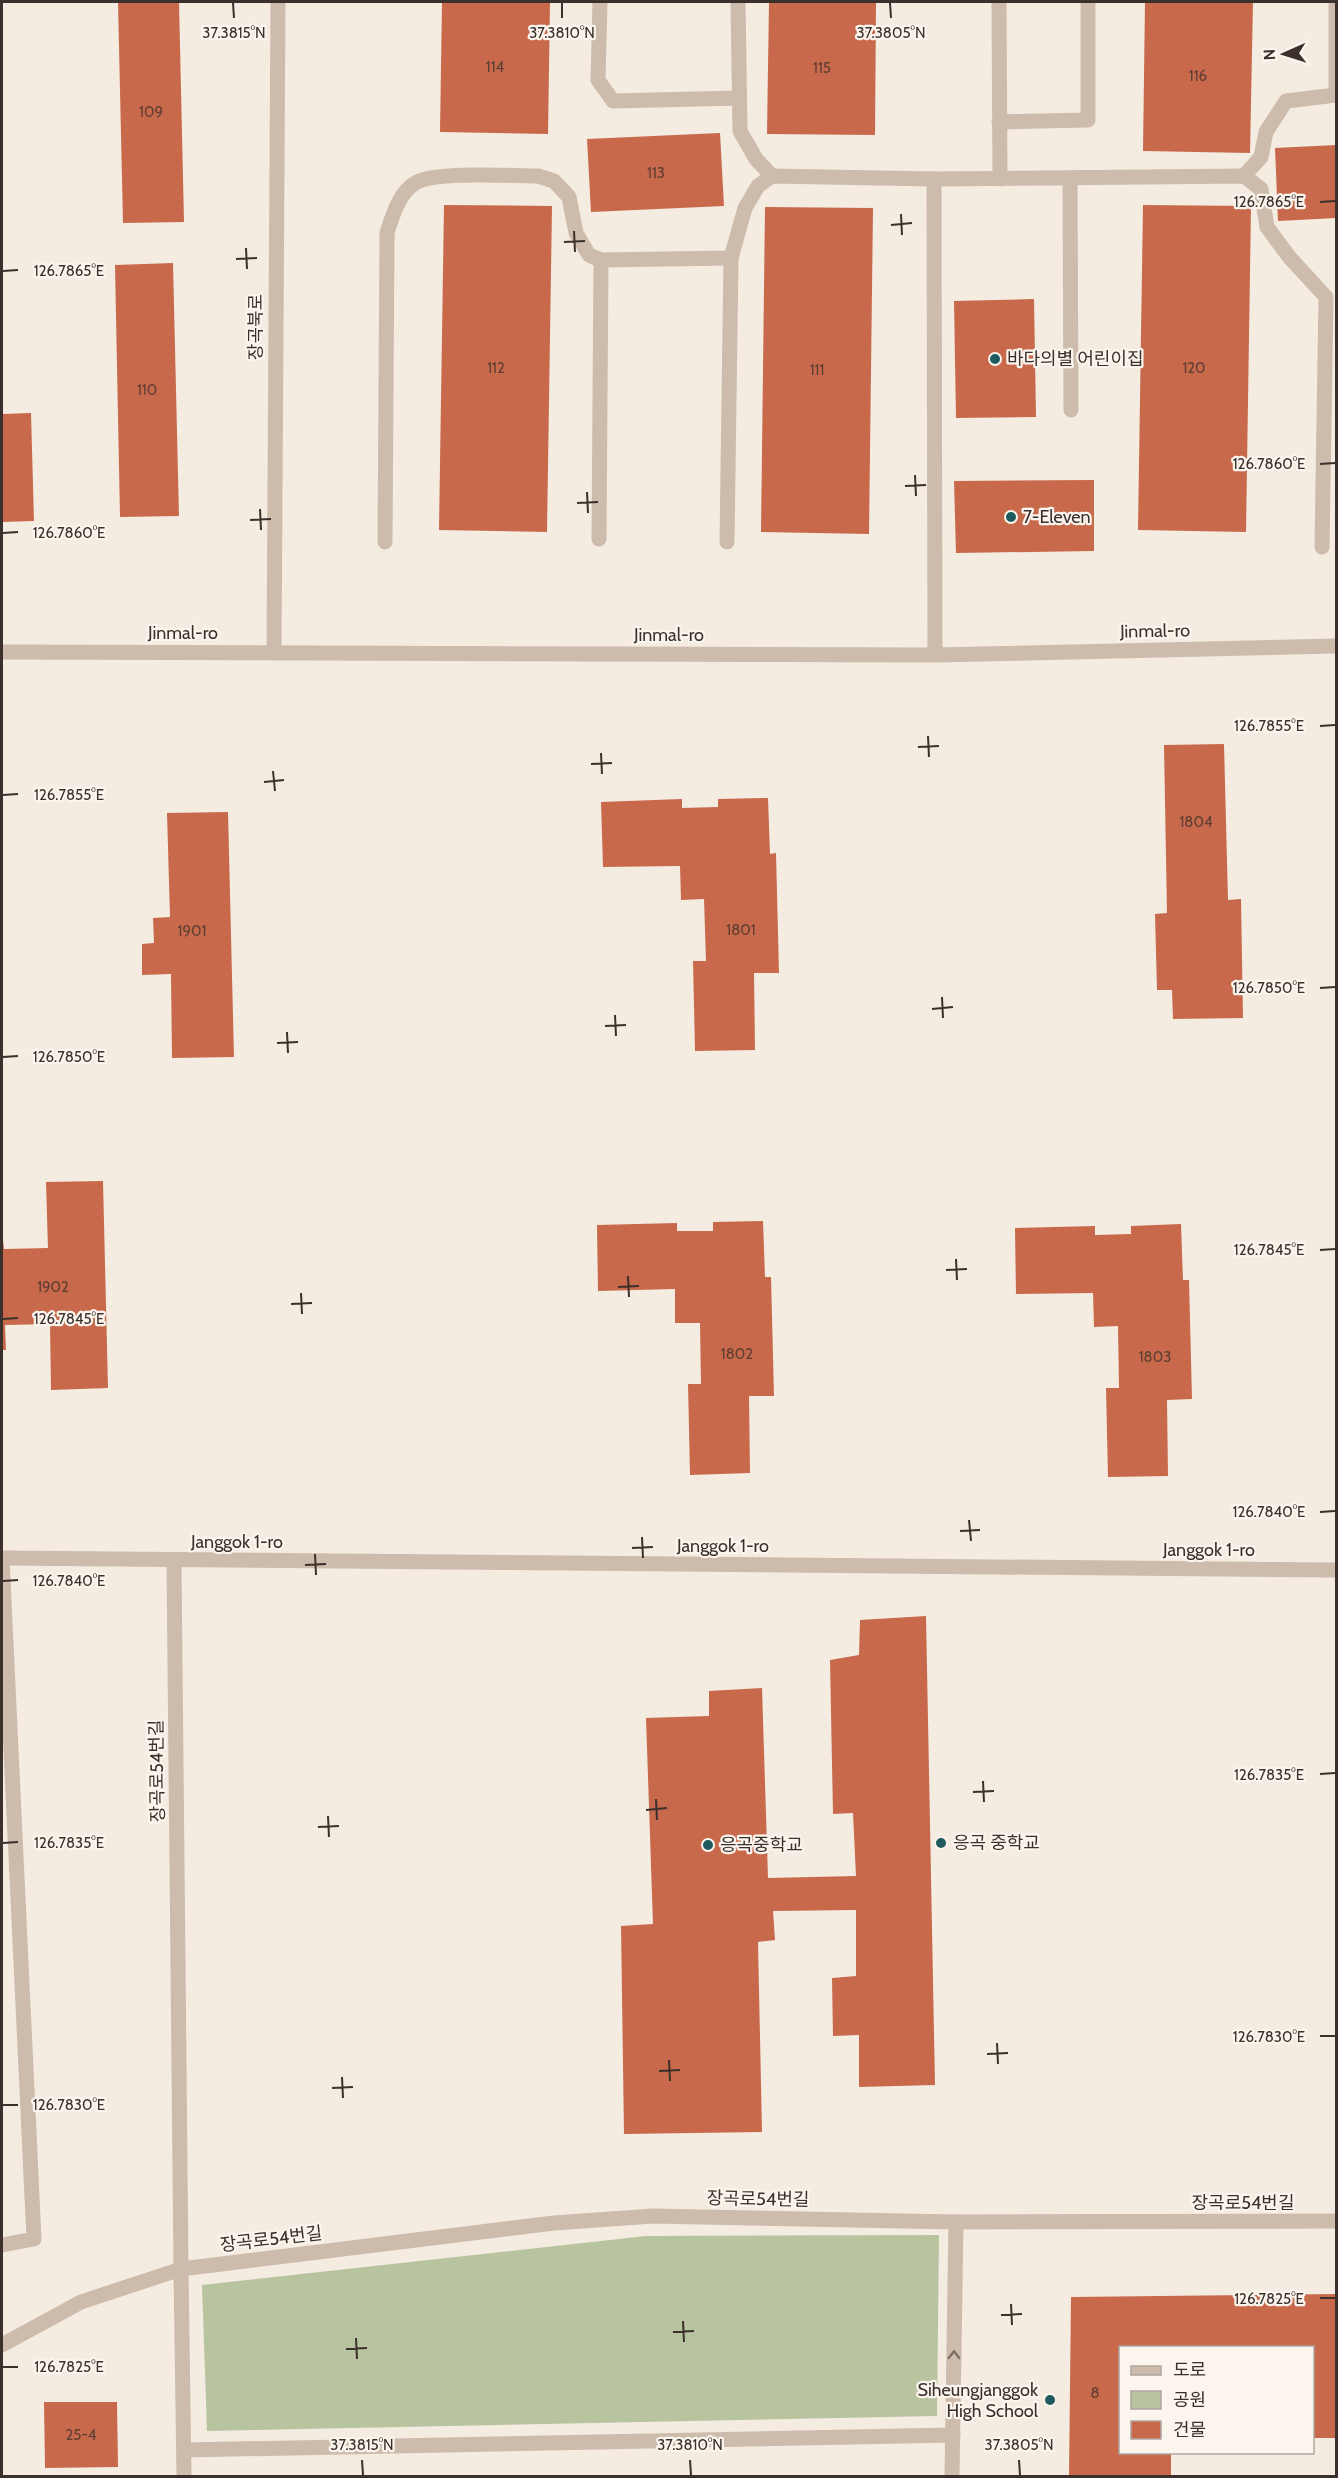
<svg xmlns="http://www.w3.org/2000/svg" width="1338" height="2478" viewBox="0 0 1338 2478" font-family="Cabin,'Noto Sans KR',sans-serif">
<rect width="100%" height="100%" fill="#f4ebe1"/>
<!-- green -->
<path fill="#b8c4a0" d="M939 2235 937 2416 207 2431 202 2285 646 2236Z"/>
<!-- building -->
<g fill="#c8694b">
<path d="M118 2H179L184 222 123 223Z"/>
<path d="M442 2H550L548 134 440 132Z"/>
<path d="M769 2H876L875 135 767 134Z"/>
<path d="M1145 2H1253L1250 153 1143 151Z"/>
<path d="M720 133 724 206 591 212 587 139Z"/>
<path d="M1336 145V218L1278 221 1275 148Z"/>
<path d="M444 205 552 206 547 532 439 530Z"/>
<path d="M1143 205 1251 206 1246 532 1138 530Z"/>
<path d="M765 207 873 208 869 534 761 532Z"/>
<path d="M173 263 179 516 120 517 115 265Z"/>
<path d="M1034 299 1036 417 956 418 954 301Z"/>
<path d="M31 413 34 521 2 522V414Z"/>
<path d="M1094 480V551L956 553 954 481Z"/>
<path d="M1224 744 1228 900 1241 899 1243 1018 1173 1019 1172 990H1157L1155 914 1167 913 1164 745Z"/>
<path d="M768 798 770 854 776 853 779 973H754L755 1050 695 1051 693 961H706L704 899 681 900 680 866 603 867 601 802 682 799V808L718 807V799Z"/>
<path d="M228 812 234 1057 172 1058 171 974 142 975V944L154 943 153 918 170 917 167 813Z"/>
<path d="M103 1181 108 1388 51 1390 50 1324 5 1325 6 1350H2V1240H3L4 1249 48 1248 46 1182Z"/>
<path d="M763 1221 765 1277H771L774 1396H749L750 1473 690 1475 688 1384H701L700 1323H675V1289L598 1291 597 1225 677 1223V1231H713V1222Z"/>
<path d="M1181 1224 1183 1280H1189L1192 1399 1167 1400 1168 1476 1108 1477 1106 1388H1119L1118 1326 1094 1327 1093 1293 1016 1294 1015 1228 1095 1226V1235L1131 1234V1226Z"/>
<path d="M926 1616 935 2085 859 2087V2035L833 2036 832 1978 856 1976V1910L773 1911 775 1940 758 1942 762 2132 624 2134 621 1926 653 1924 646 1718 709 1716V1691L762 1688 768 1878 856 1876 853 1813 833 1814 830 1660 859 1655 860 1620Z"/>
<path d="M1336 2294V2438H1312V2348H1120V2452H1171V2476H1069L1071 2297Z"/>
<path d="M44 2402H117L118 2467 45 2468Z"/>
</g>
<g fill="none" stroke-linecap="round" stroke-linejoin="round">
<!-- minor -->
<g stroke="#cdbbac" stroke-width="15">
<path d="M600 2 598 80 613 101 739 98"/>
<path d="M738 2 740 131 756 159 772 176"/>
<path d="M999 2 1000 179"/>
<path d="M1336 2V95"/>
<path d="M999 122 1088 120V2"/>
<path d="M1244 176 1261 157 1266 132 1286 101 1336 95"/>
<path d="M1070 178 1071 410"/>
<path d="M934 179 1244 176 1261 189 1267 227 1290 258 1326 297 1322 547"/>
<path d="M599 539 601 260 731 258"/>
<path d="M385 542 387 233C392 217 400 190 417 182 438 171 511 176 538 176L554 181 569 197 576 233 589 255 601 260"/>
<path d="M727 542 731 258 745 208 758 186 772 176 934 179 935 655"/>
<path d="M2 652 935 655 1336 646"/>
<path d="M274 653 278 2"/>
<path d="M2 1558 1336 1570"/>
<path d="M2 1558 34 2239 2 2245"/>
<path d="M2 2345 81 2302 181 2269 174 1561"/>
<path d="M184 2450 953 2435"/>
<path d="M184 2476 181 2269 554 2223 653 2216 956 2222 1336 2221"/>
<path d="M952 2476 956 2222"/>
</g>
</g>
<!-- one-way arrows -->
<defs><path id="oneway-chevron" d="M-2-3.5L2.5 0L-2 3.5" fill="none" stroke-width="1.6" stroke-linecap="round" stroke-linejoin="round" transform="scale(1.5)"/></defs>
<use stroke="#7d6f65" href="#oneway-chevron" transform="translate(954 2355) rotate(-89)"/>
<!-- ticks -->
<path fill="none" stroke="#3b302b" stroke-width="2" d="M233 3 234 18M562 3V18M890 3 891 18M1320 202 1335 201M901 214 902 235M891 225 912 223M574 231 575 252M564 242 585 241M246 248 247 269M236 259 257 258M3 271 18 270M1320 464 1335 463M915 475 916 496M905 486 926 485M587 492 588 513M577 503 598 502M260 509 261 530M250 520 271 519M3 533 18 532M1320 726 1335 725M928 736 929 757M918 747 939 746M601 753 602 774M591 764 612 763M273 771 275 791M264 782 284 780M3 795 18 794M1320 988 1335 987M942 997 943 1018M932 1009 953 1007M615 1015 616 1036M605 1026 626 1025M287 1032 288 1053M277 1043 298 1042M3 1057 18 1056M1320 1250 1335 1249M956 1259 957 1280M946 1270 967 1269M628 1276 629 1297M618 1287 639 1286M301 1293 302 1314M291 1304 312 1303M3 1319 18 1318M1320 1512 1335 1511M969 1520 971 1541M960 1531 980 1530M642 1537 643 1558M632 1548 653 1547M315 1554 316 1575M305 1565 326 1564M3 1581 18 1580M1320 1774 1335 1773M983 1781 984 1802M973 1792 994 1791M656 1799 657 1820M646 1810 667 1808M328 1816 329 1837M318 1827 339 1826M3 1843 18 1842M1320 2036H1335M997 2043 998 2064M987 2054 1008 2053M669 2060 670 2081M659 2071 680 2070M342 2077 343 2098M332 2088 353 2087M3 2105H18M1320 2298H1335M1011 2304 1012 2325M1001 2315 1022 2314M683 2321 684 2342M673 2332 694 2331M356 2338 357 2359M346 2349 367 2348M3 2367H18M362 2460 363 2475M690 2460 691 2475M1019 2460 1020 2475"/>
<!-- markers -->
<g fill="#1f5a5e" stroke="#fbf5ee" stroke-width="2">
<circle cx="995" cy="359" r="6"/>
<circle cx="1011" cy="517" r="6"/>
<circle cx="941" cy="1843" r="6"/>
<circle cx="708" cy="1845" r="6"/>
<circle cx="1050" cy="2400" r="6"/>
</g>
<g text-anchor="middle" stroke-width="4.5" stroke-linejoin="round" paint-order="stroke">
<!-- number labels -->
<g font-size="15" fill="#5e3e33">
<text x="495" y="72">114</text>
<text x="822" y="73">115</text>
<text x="1198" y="81">116</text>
<text x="151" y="117">109</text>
<text x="656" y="178">113</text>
<text x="496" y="373">112</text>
<text x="1194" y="373">120</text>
<text x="817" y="375">111</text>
<text x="147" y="395">110</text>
<text x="1196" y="827">1804</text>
<text x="741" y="935">1801</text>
<text x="192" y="936">1901</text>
<text x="53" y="1292">1902</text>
<text x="737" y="1359">1802</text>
<text x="1155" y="1362">1803</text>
<text x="1095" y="2398">8</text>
<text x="81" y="2440">25-4</text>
</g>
<!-- street labels -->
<g font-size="18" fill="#3b302b" stroke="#fbf5ee">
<text transform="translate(256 327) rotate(-90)" y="6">장곡북로</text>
<text transform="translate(1155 631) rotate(-1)" y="6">Jinmal-ro</text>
<text x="183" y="639">Jinmal-ro</text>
<text x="669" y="641">Jinmal-ro</text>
<text x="237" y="1548">Janggok 1-ro</text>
<text x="723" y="1552">Janggok 1-ro</text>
<text x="1209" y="1556">Janggok 1-ro</text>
<text transform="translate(157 1771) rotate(-91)" y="6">장곡로54번길</text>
<text transform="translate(758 2199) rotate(1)" y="6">장곡로54번길</text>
<text x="1243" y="2209">장곡로54번길</text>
<text transform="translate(271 2239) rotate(-7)" y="6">장곡로54번길</text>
</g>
<!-- poi labels -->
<g font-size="18" fill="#3b302b" stroke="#fbf5ee" text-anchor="start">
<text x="1007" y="365">바다의별 어린이집</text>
<text x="1023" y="523">7-Eleven</text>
<text x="953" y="1849">응곡 중학교</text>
<text x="720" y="1851">응곡중학교</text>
<text x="1038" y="2396" text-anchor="end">Siheungjanggok<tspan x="1038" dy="21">High School</tspan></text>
</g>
</g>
<g font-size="15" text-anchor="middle" fill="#3b302b" stroke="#fbf5ee" stroke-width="4.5" stroke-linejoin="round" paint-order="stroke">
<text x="234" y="38">37.3815°N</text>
<text x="562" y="38">37.3810°N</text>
<text x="891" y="38">37.3805°N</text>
<text x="1269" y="207">126.7865°E</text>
<text x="69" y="276">126.7865°E</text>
<text x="1269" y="469">126.7860°E</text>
<text x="69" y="538">126.7860°E</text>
<text x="1269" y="731">126.7855°E</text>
<text x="69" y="800">126.7855°E</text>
<text x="1269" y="993">126.7850°E</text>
<text x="69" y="1062">126.7850°E</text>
<text x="1269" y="1255">126.7845°E</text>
<text x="69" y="1324">126.7845°E</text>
<text x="1269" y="1517">126.7840°E</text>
<text x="69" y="1586">126.7840°E</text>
<text x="1269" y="1780">126.7835°E</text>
<text x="69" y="1848">126.7835°E</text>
<text x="1269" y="2042">126.7830°E</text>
<text x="69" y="2110">126.7830°E</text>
<text x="1269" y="2304">126.7825°E</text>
<text x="69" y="2372">126.7825°E</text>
<text x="362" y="2450">37.3815°N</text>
<text x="690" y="2450">37.3810°N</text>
<text x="1019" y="2450">37.3805°N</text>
</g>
<!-- border -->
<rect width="1338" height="2478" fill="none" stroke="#3b302b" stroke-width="6"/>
<!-- legend -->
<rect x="1119" y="2346" width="195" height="108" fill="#fbf5ee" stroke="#aea6a0" stroke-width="1.5"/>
<rect x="1131" y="2366" width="30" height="9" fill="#cdbbac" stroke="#aea6a0" stroke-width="1.5"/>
<text x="1173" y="2376" font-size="18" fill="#3b302b">도로</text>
<rect x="1131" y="2391" width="30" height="18" fill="#b8c4a0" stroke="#aea6a0" stroke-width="1.5"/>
<text x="1173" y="2406" font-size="18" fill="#3b302b">공원</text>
<rect x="1131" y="2421" width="30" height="18" fill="#c8694b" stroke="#aea6a0" stroke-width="1.5"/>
<text x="1173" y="2436" font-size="18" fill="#3b302b">건물</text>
<!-- north arrow -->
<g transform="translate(1284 54) rotate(267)" stroke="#fbf5ee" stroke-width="4.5" paint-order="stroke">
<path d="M0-4.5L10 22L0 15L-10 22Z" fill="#3b302b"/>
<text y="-9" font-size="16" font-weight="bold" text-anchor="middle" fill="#3b302b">N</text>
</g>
</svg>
